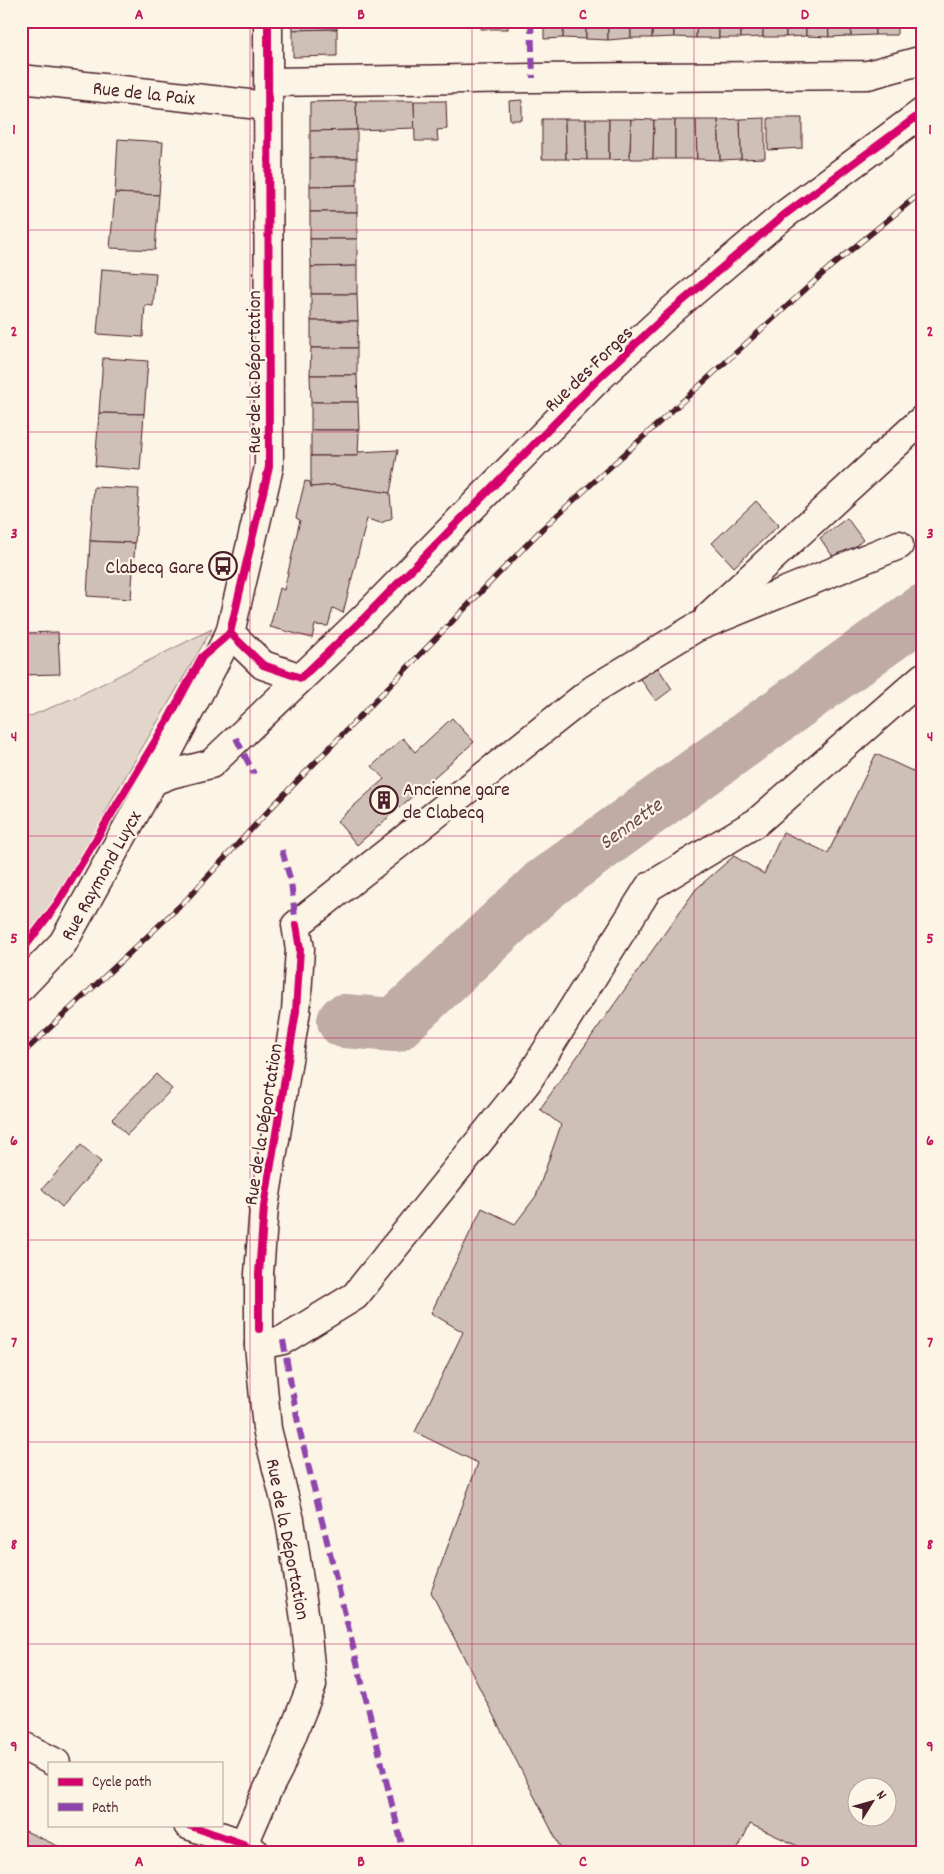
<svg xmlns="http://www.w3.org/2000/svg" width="944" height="1874" viewBox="0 0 944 1874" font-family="Dekko,sans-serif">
<rect width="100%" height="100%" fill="#fcf5e5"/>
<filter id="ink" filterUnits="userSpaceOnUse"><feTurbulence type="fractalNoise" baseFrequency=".02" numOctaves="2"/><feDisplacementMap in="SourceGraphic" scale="10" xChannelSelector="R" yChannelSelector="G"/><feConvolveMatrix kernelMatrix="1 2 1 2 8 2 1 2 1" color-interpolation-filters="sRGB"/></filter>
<g filter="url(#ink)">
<!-- green -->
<path fill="#e2d5ca" stroke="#967a7a" d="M212 629 114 796 81 862 21 954V720L78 696Z"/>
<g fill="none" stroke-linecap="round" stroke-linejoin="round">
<!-- river -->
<path stroke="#c0aca5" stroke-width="54" d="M344 1021 395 1025 544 885 923 611"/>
</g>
<!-- building -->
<g fill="#cfc0b7" stroke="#4a1f2b" fill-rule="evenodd">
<path d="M89 21H125V24Z"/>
<path d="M292 21H337V29L293 30Z"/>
<rect x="481" y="21" width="27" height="8"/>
<path d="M544 21H564L563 38 544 39Z"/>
<path d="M564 21H586V39L563 38Z"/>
<path d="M586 21H608V40L586 39Z"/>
<path d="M608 21H631V38L608 40Z"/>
<path d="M631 21H653L652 38H631Z"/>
<path d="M653 21H674V37L652 38Z"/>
<path d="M674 21H697L696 38 674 37Z"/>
<path d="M697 21H719V38H696Z"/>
<rect x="719" y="21" width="22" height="17"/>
<path d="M741 21H763V37L741 38Z"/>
<rect x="763" y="21" width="23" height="16"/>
<path d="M786 21H806V36L786 37Z"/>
<path d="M806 21H828L829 37 806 36Z"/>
<path d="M828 21H851V36L829 37Z"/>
<path d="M851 21H875V35L851 36Z"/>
<rect x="875" y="21" width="22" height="14"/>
<path d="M915 21H923V33Z"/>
<path d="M337 29V56L293 57V30Z"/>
<path d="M522 100V120H510L509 101Z"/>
<path d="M356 101 357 130 310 131V102Z"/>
<path d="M356 101H414L415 128 357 130Z"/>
<path d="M414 101H446L447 129 437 130 438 141H415Z"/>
<path d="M765 118V158L741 159 740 119Z"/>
<path d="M768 118H802V148L768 150Z"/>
<path d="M542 119H565L566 159H542Z"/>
<path d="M565 119H586L587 160 566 159Z"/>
<path d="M586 119H609V160H587Z"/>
<path d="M609 119H631L630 159 609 160Z"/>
<path d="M631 119 654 120 653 159H630Z"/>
<path d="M740 119 741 159 720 160 718 120Z"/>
<path d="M654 120H675V159H653Z"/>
<path d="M675 120H696L697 159H675Z"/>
<path d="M696 120H718L720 160 697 159Z"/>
<path d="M357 130V158H310V131Z"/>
<path d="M118 139 163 142 159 195 115 193Z"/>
<path d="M310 158H357V185L310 186Z"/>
<path d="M357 185V212H310V186Z"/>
<path d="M115 193 159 195 155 250 110 248Z"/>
<rect x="310" y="212" width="47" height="27"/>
<path d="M310 239H357V266L311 267Z"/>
<path d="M357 266V294H311V267Z"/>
<path d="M102 269 156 273 153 306 145 305 143 337 97 334Z"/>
<path d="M311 294H357L358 321H311Z"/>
<path d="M311 321H358L357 348H311Z"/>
<path d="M311 348H357V375H310Z"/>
<path d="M103 358 148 361 144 414 99 413Z"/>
<path d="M310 375H357L358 402H311Z"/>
<path d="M311 402H358L359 430H311Z"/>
<path d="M99 413 144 414 140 470 95 466Z"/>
<path d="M311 430H359L358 456H311Z"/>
<path d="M398 450 390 493 335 485 311 487V456H358V452Z"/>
<path d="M305 481 310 482 311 487 335 485 390 493 392 518 381 523 367 519 343 613 333 608 328 626 315 625 312 638 270 627 280 588 284 590 300 520 296 518Z"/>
<path d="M94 487 139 489 135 543 90 541Z"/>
<path d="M756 501 779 525 734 567 712 543Z"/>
<path d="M847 518 863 540 836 561 820 538Z"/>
<path d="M90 541 135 543 131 599 87 596Z"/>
<path d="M58 632 60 674 21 675V633Z"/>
<path d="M656 665 672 689 656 701 639 677Z"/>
<path d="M452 718 474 742 357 845 337 821 384 779 372 766 403 738 415 752Z"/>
<path d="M876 754 923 776V1853H813L750 1824 736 1853H563L431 1592 478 1463 415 1432 463 1332 431 1313 482 1208 515 1224 536 1196 561 1125 540 1109 696 889 734 856 764 874 783 832 828 853ZM856 1786H886V1816H856Z"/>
<path d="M156 1074 172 1089 127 1135 112 1119Z"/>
<path d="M81 1145 101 1162 62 1207 42 1189Z"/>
<path d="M21 1829 73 1853H21Z"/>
</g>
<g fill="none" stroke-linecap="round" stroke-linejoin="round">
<defs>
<g id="minor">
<path d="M21 79 267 106"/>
<path d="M270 82 533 78 868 75 923 60"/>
<path d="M709 616 923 419"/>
<path d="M230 633 263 665 301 678"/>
<path d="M259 1345 283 1340 355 1296 527 1082 649 887 757 822 923 677"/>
<path d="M240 1853 267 1791 279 1768 312 1685 306 1626 290 1520 267 1429 259 1345V1274L264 1207 296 1011 300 949 296 925 594 689 695 628 899 545"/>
</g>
<g id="major">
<path d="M153 781 171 774 211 764 362 620 540 438 599 378 672 310 784 215 923 112"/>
<path d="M21 987 63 943 153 781 230 633 269 467 268 21"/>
<path d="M21 1745 56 1763"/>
<path d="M188 1825 243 1844 256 1853"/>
</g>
</defs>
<!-- minor casing -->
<use href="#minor" stroke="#4a1f2b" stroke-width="31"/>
<!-- major casing -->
<use href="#major" stroke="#4a1f2b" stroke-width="31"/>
<!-- minor -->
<use href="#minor" stroke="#fcf5e5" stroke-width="28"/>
<!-- major -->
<use href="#major" stroke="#fcf5e5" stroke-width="28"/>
<defs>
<path id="rail" d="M21 1055 186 900 270 809 542 529 829 268 923 191"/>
</defs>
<!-- rail casing -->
<use href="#rail" stroke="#4a1f2b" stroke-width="5.5"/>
<!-- rail -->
<use href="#rail" stroke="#fcf5e5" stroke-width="4" stroke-dasharray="11" stroke-linecap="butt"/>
<!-- quiet -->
<g stroke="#8e44ad" stroke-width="6" stroke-dasharray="12 6" stroke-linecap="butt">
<path d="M531 21 533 78"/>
<path d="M236 738 254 774"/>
<path d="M282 850 291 882 296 925"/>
<path d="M283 1340 299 1428 404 1853"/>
</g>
<defs>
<g id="cycleway">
<path d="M230 633 263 665 301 678 362 620 599 378 672 310 784 215 923 112"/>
<path d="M230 633 269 467 268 21"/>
<path d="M21 952 57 904 168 720 202 657 230 633"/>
<path d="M259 1329V1274L264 1207 296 1011 300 949 296 925"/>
<path d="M188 1825 243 1844 256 1853"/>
</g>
</defs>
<!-- cycleway casing -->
<use href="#cycleway" stroke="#fcf5e5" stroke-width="11"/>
<!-- cycleway -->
<use href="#cycleway" stroke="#d6006c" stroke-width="8"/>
</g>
</g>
<!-- grid -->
<path fill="none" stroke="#c2185b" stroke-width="1" stroke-opacity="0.55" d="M250 21V1853M472 21V1853M694 21V1853M21 230H923M21 432H923M21 634H923M21 836H923M21 1038H923M21 1240H923M21 1442H923M21 1644H923"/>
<!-- icons -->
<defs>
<symbol id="bus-ring" viewBox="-11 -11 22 22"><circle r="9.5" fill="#fcf5e5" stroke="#4a1f2b" stroke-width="1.5"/><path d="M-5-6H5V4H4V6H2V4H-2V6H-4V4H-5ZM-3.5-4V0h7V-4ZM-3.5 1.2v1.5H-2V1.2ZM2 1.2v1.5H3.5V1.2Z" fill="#4a1f2b"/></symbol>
<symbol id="building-ring" viewBox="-11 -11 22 22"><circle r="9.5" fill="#fcf5e5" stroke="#4a1f2b" stroke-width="1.5"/><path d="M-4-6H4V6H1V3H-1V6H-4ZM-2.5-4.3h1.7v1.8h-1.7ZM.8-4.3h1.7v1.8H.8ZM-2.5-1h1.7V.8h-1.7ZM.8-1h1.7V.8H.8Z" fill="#4a1f2b"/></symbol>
</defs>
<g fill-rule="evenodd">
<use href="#bus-ring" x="207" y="550" width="32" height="32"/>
<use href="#building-ring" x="368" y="784" width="32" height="32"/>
</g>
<g text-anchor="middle" stroke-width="4.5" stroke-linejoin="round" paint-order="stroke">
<!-- street labels -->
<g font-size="20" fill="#4a1f2b" stroke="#fcf5e5">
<text transform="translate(144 92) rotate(6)" y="7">Rue de la Paix</text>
<text transform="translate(588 368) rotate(-44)" y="7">Rue des Forges</text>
<text transform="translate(253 372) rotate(-90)" y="7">Rue de la Déportation</text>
<text transform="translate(100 875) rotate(-61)" y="7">Rue Raymond Luycx</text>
<text transform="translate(262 1124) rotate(-81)" y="7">Rue de la Déportation</text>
<text transform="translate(289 1539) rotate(79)" y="7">Rue de la Déportation</text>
</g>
<!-- poi labels -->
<g font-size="20" fill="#4a1f2b" stroke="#fcf5e5" text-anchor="end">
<text x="204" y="573">Clabecq Gare</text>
<text x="403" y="795" text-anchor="start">Ancienne gare<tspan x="403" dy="23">de Clabecq</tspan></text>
</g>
<!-- water labels -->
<g font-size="21" font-style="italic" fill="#6d4950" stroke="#fcf5e5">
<text transform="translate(630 823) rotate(-36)" y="7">Sennette</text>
</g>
</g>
<!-- margin -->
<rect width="944" height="1874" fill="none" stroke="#fcf5e5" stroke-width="55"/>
<!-- legend -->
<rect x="48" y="1762" width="175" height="65" fill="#fcf5e5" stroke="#b59f9b"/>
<rect x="58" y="1778" width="25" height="8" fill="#d6006c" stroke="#b59f9b"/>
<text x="92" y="1786" font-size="15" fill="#4a1f2b">Cycle path</text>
<rect x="58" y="1803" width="25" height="8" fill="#8e44ad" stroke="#b59f9b"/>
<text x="92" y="1812" font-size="15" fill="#4a1f2b">Path</text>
<!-- north arrow -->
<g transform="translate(872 1802) rotate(53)"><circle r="24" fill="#fcf5e5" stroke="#b59f9b"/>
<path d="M0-4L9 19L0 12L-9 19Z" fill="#4a1f2b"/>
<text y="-8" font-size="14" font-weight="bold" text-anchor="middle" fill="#4a1f2b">N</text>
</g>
<rect x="28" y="28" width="888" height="1818" fill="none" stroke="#c2185b" stroke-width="2"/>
<g font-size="16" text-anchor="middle" font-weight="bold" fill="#c2185b">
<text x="139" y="19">A</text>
<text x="361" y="19">B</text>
<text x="583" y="19">C</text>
<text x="805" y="19">D</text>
<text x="14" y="134">1</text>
<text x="930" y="134">1</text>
<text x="14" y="336">2</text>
<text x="930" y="336">2</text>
<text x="14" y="538">3</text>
<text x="930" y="538">3</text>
<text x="14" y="741">4</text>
<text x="930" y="741">4</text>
<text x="14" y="943">5</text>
<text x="930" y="943">5</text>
<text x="14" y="1145">6</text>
<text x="930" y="1145">6</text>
<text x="14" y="1347">7</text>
<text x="930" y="1347">7</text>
<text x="14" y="1549">8</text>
<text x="930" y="1549">8</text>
<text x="14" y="1751">9</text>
<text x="930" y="1751">9</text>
<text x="139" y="1866">A</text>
<text x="361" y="1866">B</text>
<text x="583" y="1866">C</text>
<text x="805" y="1866">D</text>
</g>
</svg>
